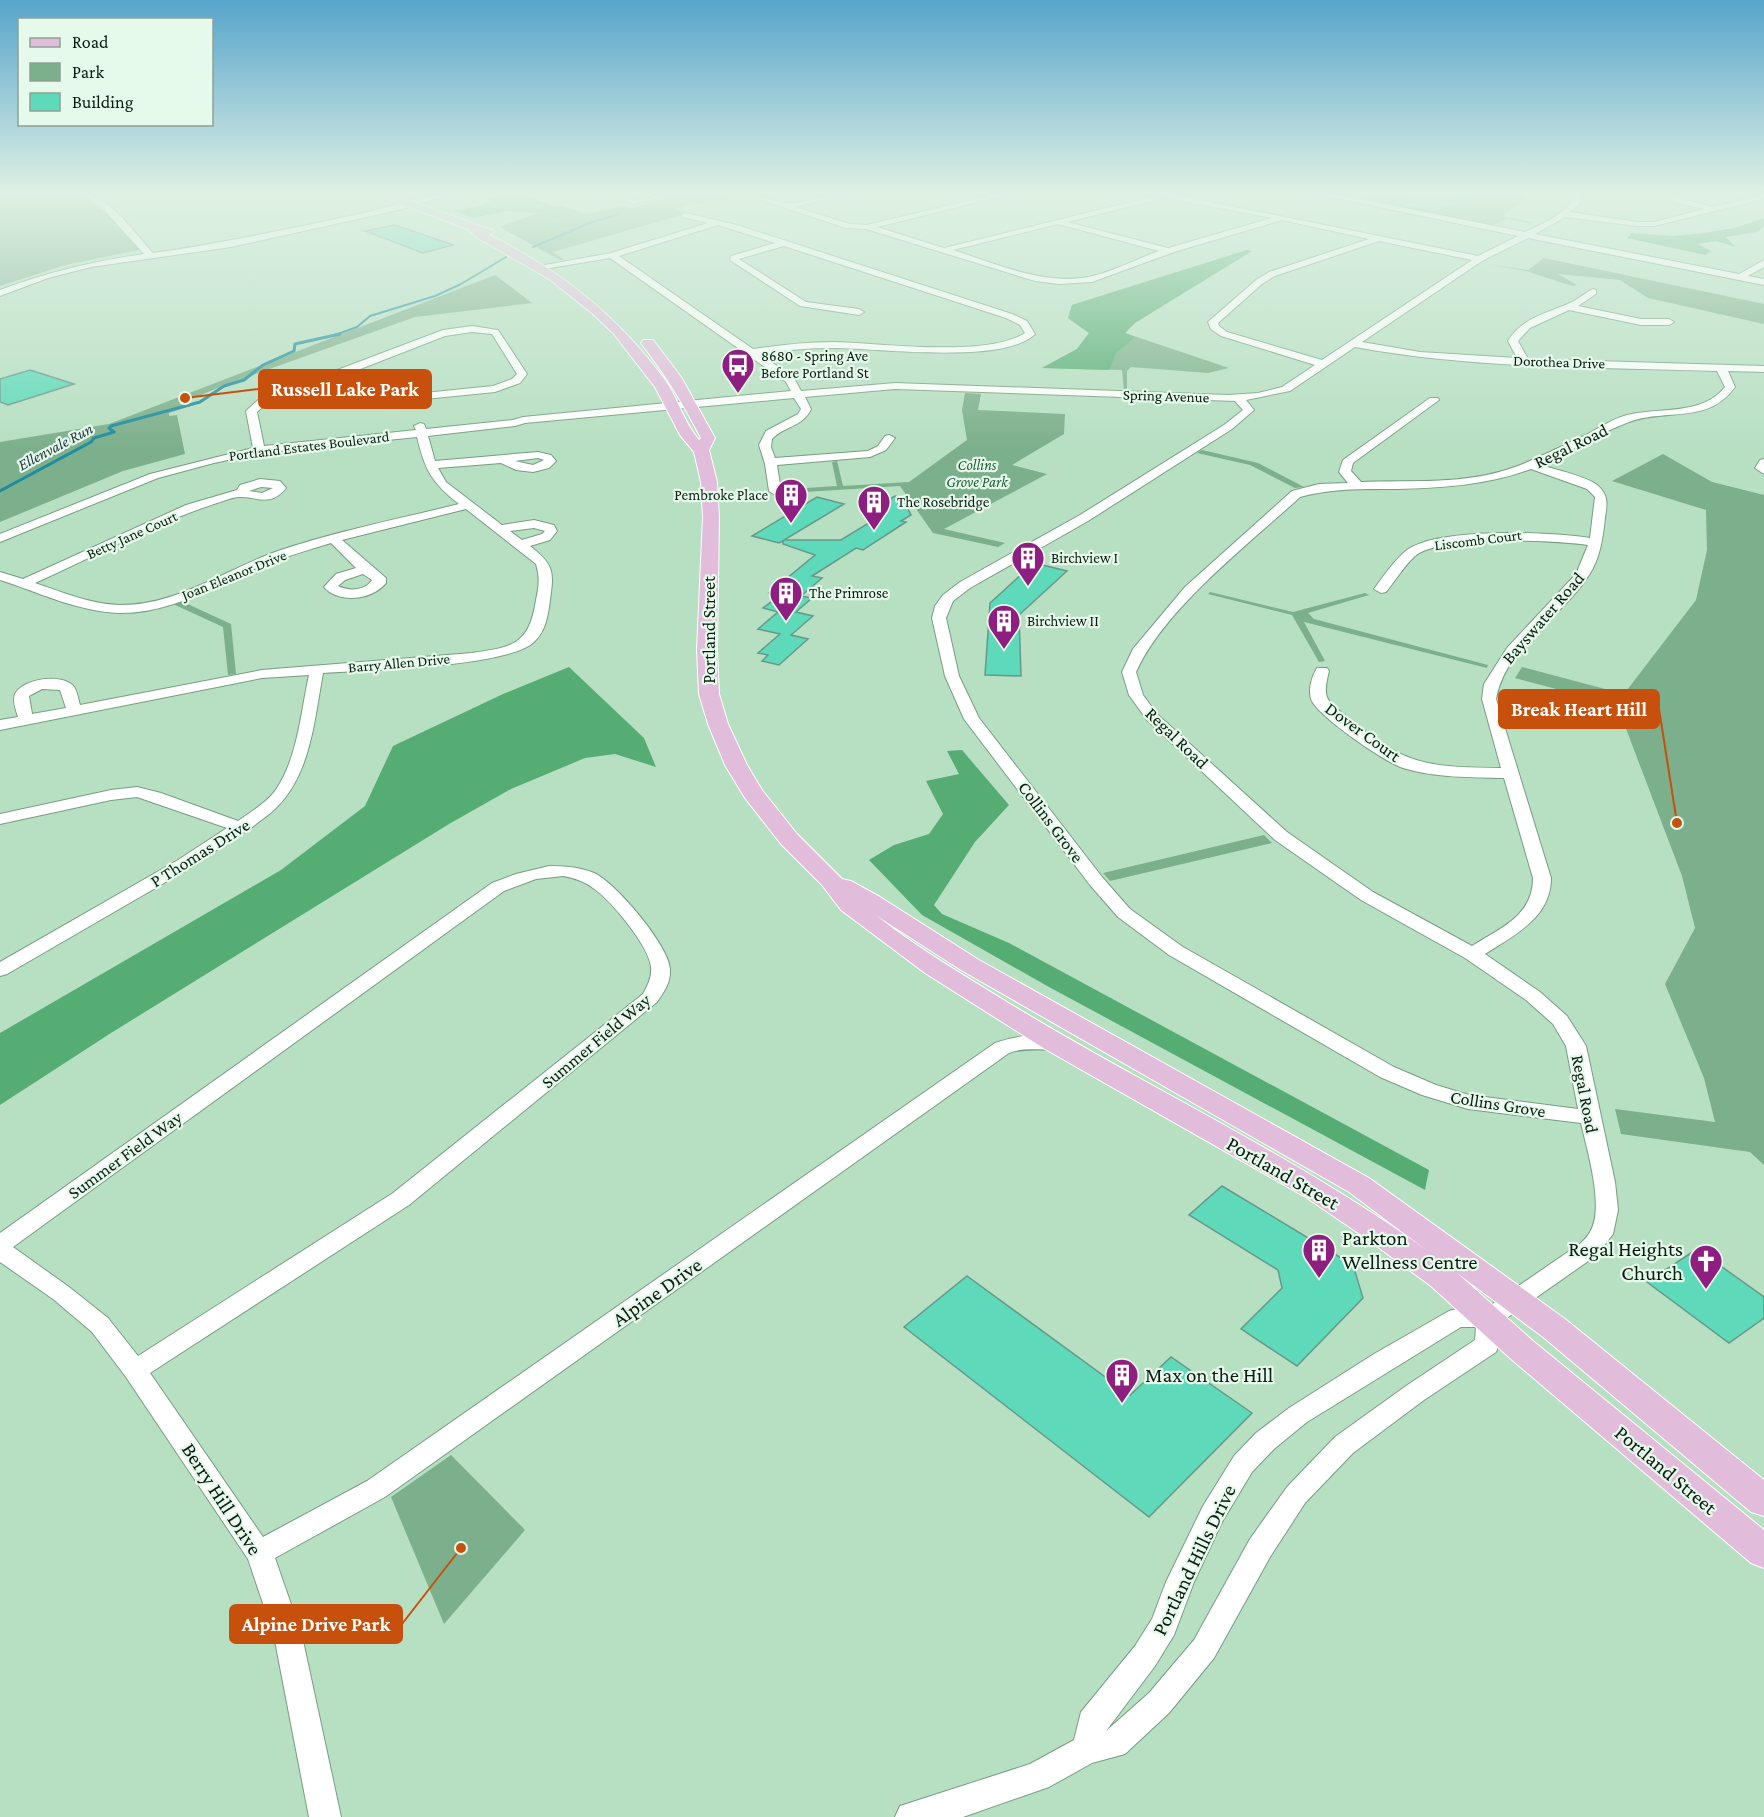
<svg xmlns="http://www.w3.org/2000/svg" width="1764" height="1817" viewBox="0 0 1764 1817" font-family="'Crimson Pro',serif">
<rect width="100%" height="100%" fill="#b7dfc2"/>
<!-- green -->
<g fill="#7caf8b">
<path d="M0 194H80L106 214 139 250 65 265 0 286Z"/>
<path d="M681 194H732L739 197C716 201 696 203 673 209L688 213 553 252 564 260H560L500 227 560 205 587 214 625 206 633 208Z"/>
<path d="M1377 194H1526L1520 203 1502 216 1534 222 1531 224 1507 219 1491 226 1361 200Z"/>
<path d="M1247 250 1252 251 1135 322 1125 333 1229 368 1208 373 1131 367 1127 371V392L1124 391 1122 370 1042 368 1077 349 1089 333 1068 318 1072 305Z"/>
<path d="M1544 258 1764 304V324L1648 298 1620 280 1558 274 1577 285 1572 286 1526 271 1484 264 1528 270Z"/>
<path d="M495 275 532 303 415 317 225 385 179 404 186 405 165 410 194 405 169 413V416L177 415 185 454 123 471 0 522V442L109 424Z"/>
<path d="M965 393 981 394 978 410 1065 414 1064 434 1012 465 1047 474 944 529 1005 543 998 547 933 533 900 486 789 493 790 489 837 486 832 462 837 461 843 486 909 482 967 440 962 410Z"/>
<path d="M1202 450 1258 463 1304 487 1295 488 1250 465 1197 453Z"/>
<path d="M1663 454 1712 482 1764 495V1165L1750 1152 1621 1134 1615 1109 1715 1122 1704 1078 1665 984 1695 928 1682 876 1617 705 1515 678 1522 667 1624 694 1696 600 1707 550 1706 510 1612 481Z"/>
<path d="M1210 592 1293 612 1365 593 1369 595 1308 613 1314 619 1488 665 1487 668 1304 622 1325 661 1319 662 1292 615 1208 594Z"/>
<path d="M181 601 231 624 236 674 228 675 223 627 173 604Z"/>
<path d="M1264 835 1272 843 1110 881 1103 873Z"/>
<path d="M451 1455 525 1530 444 1624 391 1497Z"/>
</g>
<!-- forest -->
<g fill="#56ad74">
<path d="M498 194H525L574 215 554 219 541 213 507 211 473 218 454 211 480 206 491 201 488 198Z"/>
<path d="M1764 218V226L1757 232 1725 237 1736 247 1716 241 1698 244 1711 251 1705 255 1627 238 1632 233 1673 236 1704 233 1734 228Z"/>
<path d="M1247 250 1252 251 1135 323 1125 333 1135 337 1116 353 1109 370 1042 368 1077 349 1089 333 1068 318 1072 305Z"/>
<path d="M569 667 644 738 656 767 615 754 585 758 511 789 449 824 111 1033 0 1105V1033L281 870 365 806 393 746 503 694Z"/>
<path d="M962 750 1009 805 975 842 934 905 942 914 1009 943 1429 1170 1425 1190 1049 987 922 915 869 860 894 845 929 834 943 814 926 781 959 774 947 751Z"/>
</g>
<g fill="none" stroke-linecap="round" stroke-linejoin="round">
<!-- stream-far1 -->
<g stroke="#1f8ca0" stroke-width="2">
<path d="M533 247 592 222 619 214"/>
<path d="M335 335 357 327 370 316 435 296 461 284 506 257"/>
</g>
<!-- stream -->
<path stroke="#1f8ca0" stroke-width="3" d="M0 491 91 442 94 438 114 432 109 428 111 426 200 402 224 386 244 380 263 365 294 351 295 344 340 334"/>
</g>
<!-- building -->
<g fill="#5ed9b9" stroke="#67998a" stroke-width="1.5">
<path d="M1413 194H1477L1478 196 1435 212 1390 203Z"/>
<path d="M394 225 404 228 453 245 423 253 365 231Z"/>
<path d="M30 370 74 384 8 405 0 402V379Z"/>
<path d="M895 496 903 499 911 515 901 521 906 522 863 550 856 548 812 576 822 578 801 596 812 598 796 612 813 616 791 635 808 639 779 665 762 661 768 655 758 653 780 634 758 629 778 612 763 608 779 596 769 593 815 555 783 544V541L779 543 752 536 817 497 844 504 784 540H841L877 518 863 513Z"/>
<path d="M1034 563 1067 571 1019 615 1021 676 985 675 990 603Z"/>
<path d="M1222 1186 1353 1265 1363 1298 1297 1366 1241 1329 1282 1288 1278 1270 1189 1215Z"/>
<path d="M1697 1249 1764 1297V1318L1729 1343 1647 1282Z"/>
<path d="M967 1276 1130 1395 1171 1357 1252 1413 1149 1517 904 1327Z"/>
</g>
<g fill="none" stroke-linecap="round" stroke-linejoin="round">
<defs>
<g id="minor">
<path d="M84 194C108 194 137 236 153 253 222 243 290 229 359 214 389 208 422 194 453 194L398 210 231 247 91 267 48 278 0 296V290C48 272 94 261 144 254L105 211Z"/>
<path d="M599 194C611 194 623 200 634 200 648 200 661 194 675 194L634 204Z"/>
<path d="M743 194C759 194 770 201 785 203 798 205 827 194 846 194L795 207 850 224 867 225 995 194H1011L877 227 944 248 1155 196 1153 194H1171L1478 256 1518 236 1316 194H1334L1525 232C1544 223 1567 214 1575 194H1583L1578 206 1570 212 1637 222H1654L1704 209 1677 203 1673 201 1671 194H1679L1683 199 1712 207 1764 195V199L1654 226H1637L1565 217 1535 234 1739 274 1764 260V267L1748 276 1764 279V285L1528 238 1482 261 1362 342 1420 352 1517 358 1508 341C1522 317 1549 313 1572 302 1580 298 1586 292 1593 289L1596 290V294L1578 306 1641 319H1669L1674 322 1669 325H1641L1569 310 1530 328 1518 341 1528 359 1764 366V372L1728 371 1735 387C1708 425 1666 408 1629 422 1599 433 1571 452 1541 465 1556 470 1586 476 1597 485 1609 495 1607 504 1605 518 1603 537 1600 559 1589 575 1561 619 1506 645 1496 699L1551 878C1551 918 1514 935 1485 954L1540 992 1567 1016 1586 1046 1615 1182 1618 1210 1613 1234 1597 1255 1501 1322 1499 1345 1496 1352 1424 1400 1353 1453 1305 1503 1270 1557 1214 1658 1169 1713 1125 1754 1092 1763 1049 1787 963 1817H895L900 1806 1030 1764 1074 1740 1081 1712 1135 1646 1152 1619 1166 1582 1203 1506 1234 1456 1256 1433 1289 1408 1374 1354 1449 1311 1457 1309H1485L1581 1243C1584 1240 1588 1236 1590 1232 1605 1208 1587 1150 1581 1123L1468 1109 1422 1095 1380 1077 1169 955 1118 917 1090 885 964 719 945 676 932 618 935 606 943 595 960 582 1080 515 1224 425 1243 410 1235 401 895 389 805 397 811 409C803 427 784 426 772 439L771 447 775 458 868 451 878 446 885 436 889 435 895 438 886 450 870 457 777 465 781 491 775 495 769 491 765 464 759 445 766 431 798 414 801 409 794 398 525 423 515 426 428 436 435 461 538 452 551 455 556 461 549 468 533 472 516 470 501 463 438 468 446 482 502 525 534 520 554 525 557 531 550 540 530 546C554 565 554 571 550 600 548 615 546 631 534 642 508 667 365 670 323 673 313 727 310 788 260 821 254 825 249 831 242 833L190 868 7 974 0 976V962L178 860 227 828 137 797 111 800 0 824V814L111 790 137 787 161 793 238 821C252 811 268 802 277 788 298 756 301 711 309 675L262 678 0 730V720L18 717C16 710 12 701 15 694 23 679 58 674 71 684 77 687 78 699 80 705L262 670 472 653C513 647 529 645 536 600 539 586 540 577 536 564L466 509 342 540 386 578V583C372 600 339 604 324 587L336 574 356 568 331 543C309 550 287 556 266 564 218 584 172 614 119 613 79 612 38 592 0 580V572L23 579 186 505 237 490 240 485 260 479 280 481 286 488C270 508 257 496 239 497 233 497 224 501 217 503 155 523 95 556 35 583 62 592 90 604 119 605 176 606 226 569 278 551 337 531 398 519 459 504 431 482 425 470 417 437L259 453 214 463 158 478 0 542V534L150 474 253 448 246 411 258 400 443 330 472 326 498 330 527 374 520 383 495 392 375 404 335 403 299 392 266 404 257 412 264 446 416 430 414 426 420 423 424 424 426 429 513 420 523 417 791 391 786 382 610 258 538 270 534 267 611 253 708 223 683 217 682 215 686 213 737 225 1012 314 1027 321 1035 334C1004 365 877 348 833 348 808 348 784 350 760 354L794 378 801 391 895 383 1228 395 1258 393 1282 387 1315 365 1221 336 1211 329 1208 322 1256 280 1269 272 1369 239 1282 220 1174 252 1092 282 1059 284 1035 281 866 229 846 228ZM1165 198 1272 218 1168 248 1067 222ZM1058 224 1159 251C1137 259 1116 270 1093 276 1047 287 997 264 953 250ZM718 225 775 243 731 256 730 260 800 306 859 315 864 312 859 309 806 302 739 259 784 246 1006 318 1020 325 1025 333C986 358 882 343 835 342 807 342 780 345 753 349L619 256ZM1379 241 1472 260 1322 360 1227 332 1219 326 1218 323 1262 284 1275 276ZM472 332 492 334 517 374 512 379 493 386 375 398 336 397 309 389 445 336ZM1355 347C1474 369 1596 367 1717 371L1725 387C1702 416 1659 407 1627 415 1612 419 1599 428 1586 435 1562 446 1539 458 1515 467 1466 485 1412 480 1361 482L1351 471 1353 463 1439 400 1438 398H1430L1343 460 1339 472 1348 483 1319 484 1292 491 1185 587 1133 649 1122 672 1129 695 1147 720 1275 840 1361 900 1465 958 1526 1000 1553 1024 1566 1046 1578 1109 1469 1095 1436 1085 1394 1067 1183 947 1130 909 1102 877 979 718 959 676 946 618 953 601 970 588 1088 521 1232 429 1254 410 1246 400 1290 391ZM538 458 544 460 533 465 515 461ZM1531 469 1587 489 1595 497 1590 538C1551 532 1438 527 1407 550 1395 559 1383 577 1374 589L1381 593 1386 592C1395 581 1404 566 1415 556 1441 535 1554 540 1588 545L1576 574 1507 648 1484 684 1482 699 1501 768C1432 767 1406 767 1351 720 1328 701 1321 702 1329 671L1327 668H1317C1312 676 1308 689 1311 699 1317 716 1385 762 1403 768 1436 778 1470 777 1504 778L1533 878C1533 916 1500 928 1472 946L1373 892 1287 832 1157 714 1143 695 1136 672C1164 609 1249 544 1300 497 1332 488 1365 489 1398 489 1443 488 1488 485 1531 469ZM261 487 273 488 262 493 249 491ZM534 528 545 531 542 534 522 540 510 531ZM363 574 372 580C366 590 350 592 338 586L345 580ZM42 689 60 690 66 708 32 714 29 696ZM1461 1327H1476L1475 1340 1406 1386 1335 1437 1287 1487 1250 1539 1194 1640 1149 1693 1106 1731 1155 1666 1174 1635 1194 1582 1222 1522 1252 1472 1274 1449 1307 1422Z"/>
<path d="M1764 459V474L1755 468 1760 460Z"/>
<path d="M549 866C564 866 580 867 594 873 615 882 669 946 670 969 671 982 664 992 657 1002L409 1205 150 1373 263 1537 367 1481 995 1043C1016 1036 1039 1032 1061 1038L1064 1043 1061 1048C1044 1052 1026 1046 1009 1053L385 1497 275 1558 302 1636 341 1817H309L274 1636 248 1559 126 1377 92 1332 53 1299 0 1262V1233L492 883 516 874ZM563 876C574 878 584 881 593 888 611 900 649 946 651 967 652 977 648 985 643 994L393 1193 138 1356 108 1318 69 1287 13 1247 504 891 536 879Z"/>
</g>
<path id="major" d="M374 194H390L492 230 494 232 489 235C560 270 618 316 665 380 678 399 684 423 699 440L701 438C683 403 665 374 641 343L643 340H653L681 377 715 438 709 450 717 482 719 517 717 650 719 694 728 724 747 765 762 790 797 834 842 879 851 881 880 897 979 960 1369 1178 1565 1319 1764 1480V1516L1751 1512 1543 1337 1457 1273 1533 1341 1764 1530V1568L1751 1563 1511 1359 1431 1286 1367 1239 1307 1198 1045 1049 925 973 841 910 822 885 781 844 745 798 725 765 708 724 699 694 697 650 703 517 701 482 694 452 680 435 655 387 613 333 593 314 549 279 476 237 468 229ZM877 916 961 970 1349 1192 1429 1252C1295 1155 1143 1086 1002 999 960 973 916 947 877 916Z"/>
</defs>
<!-- minor casing -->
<use href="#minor" stroke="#779e82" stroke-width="2"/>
<!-- major casing -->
<use href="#major" stroke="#fff" stroke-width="2"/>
<!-- minor -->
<use href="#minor" fill="#fff" fill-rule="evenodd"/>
<!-- major -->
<use href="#major" fill="#e2bcdb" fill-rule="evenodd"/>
</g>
<!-- sky -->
<linearGradient id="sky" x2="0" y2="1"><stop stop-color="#57a4cb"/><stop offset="0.43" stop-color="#dff1e4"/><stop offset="1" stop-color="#dff1e4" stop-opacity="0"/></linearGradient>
<rect width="1764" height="449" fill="url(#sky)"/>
<!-- icons -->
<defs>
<symbol id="bus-pin" viewBox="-11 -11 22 30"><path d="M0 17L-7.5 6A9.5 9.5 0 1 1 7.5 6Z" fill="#8e1f81" stroke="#e6faeb"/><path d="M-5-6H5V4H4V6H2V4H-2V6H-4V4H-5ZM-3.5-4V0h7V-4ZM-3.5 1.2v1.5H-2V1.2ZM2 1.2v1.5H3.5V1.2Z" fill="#fff"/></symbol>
<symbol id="building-pin" viewBox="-11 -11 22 30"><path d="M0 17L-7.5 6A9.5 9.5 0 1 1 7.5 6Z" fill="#8e1f81" stroke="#e6faeb"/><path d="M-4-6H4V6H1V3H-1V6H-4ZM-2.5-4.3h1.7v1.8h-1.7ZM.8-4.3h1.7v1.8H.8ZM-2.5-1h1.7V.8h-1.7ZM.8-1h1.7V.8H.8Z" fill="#fff"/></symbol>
<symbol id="church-pin" viewBox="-11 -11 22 30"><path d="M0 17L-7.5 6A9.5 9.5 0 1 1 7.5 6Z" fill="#8e1f81" stroke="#e6faeb"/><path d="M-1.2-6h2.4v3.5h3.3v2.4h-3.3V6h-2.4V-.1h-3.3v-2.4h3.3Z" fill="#fff"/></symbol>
</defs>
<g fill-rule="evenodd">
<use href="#bus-pin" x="719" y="346" width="38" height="52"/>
<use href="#building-pin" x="772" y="476" width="38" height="52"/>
<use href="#building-pin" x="855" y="483" width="38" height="52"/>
<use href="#building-pin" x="1009" y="539" width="38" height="52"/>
<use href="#building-pin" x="767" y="574" width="38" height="52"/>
<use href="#building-pin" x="985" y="602" width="38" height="52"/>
<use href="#building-pin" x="1300" y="1231" width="38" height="52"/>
<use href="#church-pin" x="1687" y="1242" width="38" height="52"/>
<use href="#building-pin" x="1103" y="1356" width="38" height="52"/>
</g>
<g text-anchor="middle" stroke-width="4.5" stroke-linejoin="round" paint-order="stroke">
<!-- far-poi labels -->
<g font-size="15" fill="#0d1c12" stroke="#e6faeb" text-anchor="start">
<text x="761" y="361">8680 - Spring Ave<tspan x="761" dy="17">Before Portland St</tspan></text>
<text x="768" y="500" text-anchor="end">Pembroke Place</text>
<text x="897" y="507">The Rosebridge</text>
<text x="1051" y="563">Birchview I</text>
<text x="809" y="598">The Primrose</text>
<text x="1027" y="626">Birchview II</text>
</g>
<!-- far-street labels -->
<g font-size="15" fill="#0d1c12" stroke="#e6faeb">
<text transform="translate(1559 362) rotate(2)" y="5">Dorothea Drive</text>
<text transform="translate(1166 396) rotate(2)" y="5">Spring Avenue</text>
<text transform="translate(309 446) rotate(-7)" y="5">Portland Estates Boulevard</text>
<text transform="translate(132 535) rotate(-24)" y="5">Betty Jane Court</text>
<text transform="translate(1478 540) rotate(-7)" y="5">Liscomb Court</text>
<text transform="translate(234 575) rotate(-22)" y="5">Joan Eleanor Drive</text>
<text transform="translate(399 663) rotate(-5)" y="5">Barry Allen Drive</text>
</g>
<!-- far-park labels -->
<g font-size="15" font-style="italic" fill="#1d5c36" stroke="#e6faeb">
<text x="977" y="470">Collins<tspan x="977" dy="17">Grove Park</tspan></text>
</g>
<!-- far-water labels -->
<g font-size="16" font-style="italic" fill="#22393e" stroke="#e6faeb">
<text transform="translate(55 446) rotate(-28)" y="6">Ellenvale Run</text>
</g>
<!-- street labels -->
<g font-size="18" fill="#0d1c12" stroke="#e6faeb">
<text transform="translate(1571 446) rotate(-26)" y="6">Regal Road</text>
<text transform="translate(1543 618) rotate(-49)" y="6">Bayswater Road</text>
<text transform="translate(709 630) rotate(-90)" y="6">Portland Street</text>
<text transform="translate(1363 732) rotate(36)" y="6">Dover Court</text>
<text transform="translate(1177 738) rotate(44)" y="6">Regal Road</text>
<text transform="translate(1051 822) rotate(53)" y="6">Collins Grove</text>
<text transform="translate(200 853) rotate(-32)" y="6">P Thomas Drive</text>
<text transform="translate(596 1041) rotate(-40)" y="6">Summer Field Way</text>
<text transform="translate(1585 1094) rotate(79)" y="6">Regal Road</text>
<text transform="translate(1498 1104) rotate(9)" y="6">Collins Grove</text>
<text transform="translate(125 1155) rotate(-36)" y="6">Summer Field Way</text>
</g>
<!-- near-street labels -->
<g font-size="21" fill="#0d1c12" stroke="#e6faeb">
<text transform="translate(1283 1173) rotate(30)" y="7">Portland Street</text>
<text transform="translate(657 1292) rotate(-35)" y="7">Alpine Drive</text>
<text transform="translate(1666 1470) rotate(40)" y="7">Portland Street</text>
<text transform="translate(222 1499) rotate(57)" y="7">Berry Hill Drive</text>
<text transform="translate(1194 1560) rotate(-64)" y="7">Portland Hills Drive</text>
</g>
<!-- near-poi labels -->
<g font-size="21" fill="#0d1c12" stroke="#e6faeb" text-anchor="start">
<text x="1342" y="1245">Parkton<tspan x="1342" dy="24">Wellness Centre</tspan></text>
<text x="1683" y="1256" text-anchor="end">Regal Heights<tspan x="1683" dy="24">Church</tspan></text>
<text x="1145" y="1382">Max on the Hill</text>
</g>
</g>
<!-- callouts -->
<path fill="none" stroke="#c7500d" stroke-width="2" d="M185 398L259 389M1677 823L1659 709M461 1548L402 1624"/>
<g fill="#c7500d" stroke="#e6faeb" stroke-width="2">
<circle cx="185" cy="398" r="6"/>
<circle cx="1677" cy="823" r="6"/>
<circle cx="461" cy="1548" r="6"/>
</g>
<g fill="#c7500d" stroke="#c7500d" stroke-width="2">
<rect x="259" y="370" width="172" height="38" rx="6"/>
<rect x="1499" y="690" width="160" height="38" rx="6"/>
<rect x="230" y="1605" width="172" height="38" rx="6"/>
</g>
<g font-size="20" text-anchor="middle" font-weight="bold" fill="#fff">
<text x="345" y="396">Russell Lake Park</text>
<text x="1579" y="716">Break Heart Hill</text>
<text x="316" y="1631">Alpine Drive Park</text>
</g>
<!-- legend -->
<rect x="18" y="18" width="195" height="108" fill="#e6faeb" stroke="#8fa194" stroke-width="1.5"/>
<rect x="30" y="38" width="30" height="9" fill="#e2bcdb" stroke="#8fa194" stroke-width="1.5"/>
<text x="72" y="48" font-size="18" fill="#0d1c12">Road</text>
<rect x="30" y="63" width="30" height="18" fill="#7caf8b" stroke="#8fa194" stroke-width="1.5"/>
<text x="72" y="78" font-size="18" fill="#0d1c12">Park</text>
<rect x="30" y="93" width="30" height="18" fill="#5ed9b9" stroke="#8fa194" stroke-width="1.5"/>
<text x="72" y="108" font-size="18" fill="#0d1c12">Building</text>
</svg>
